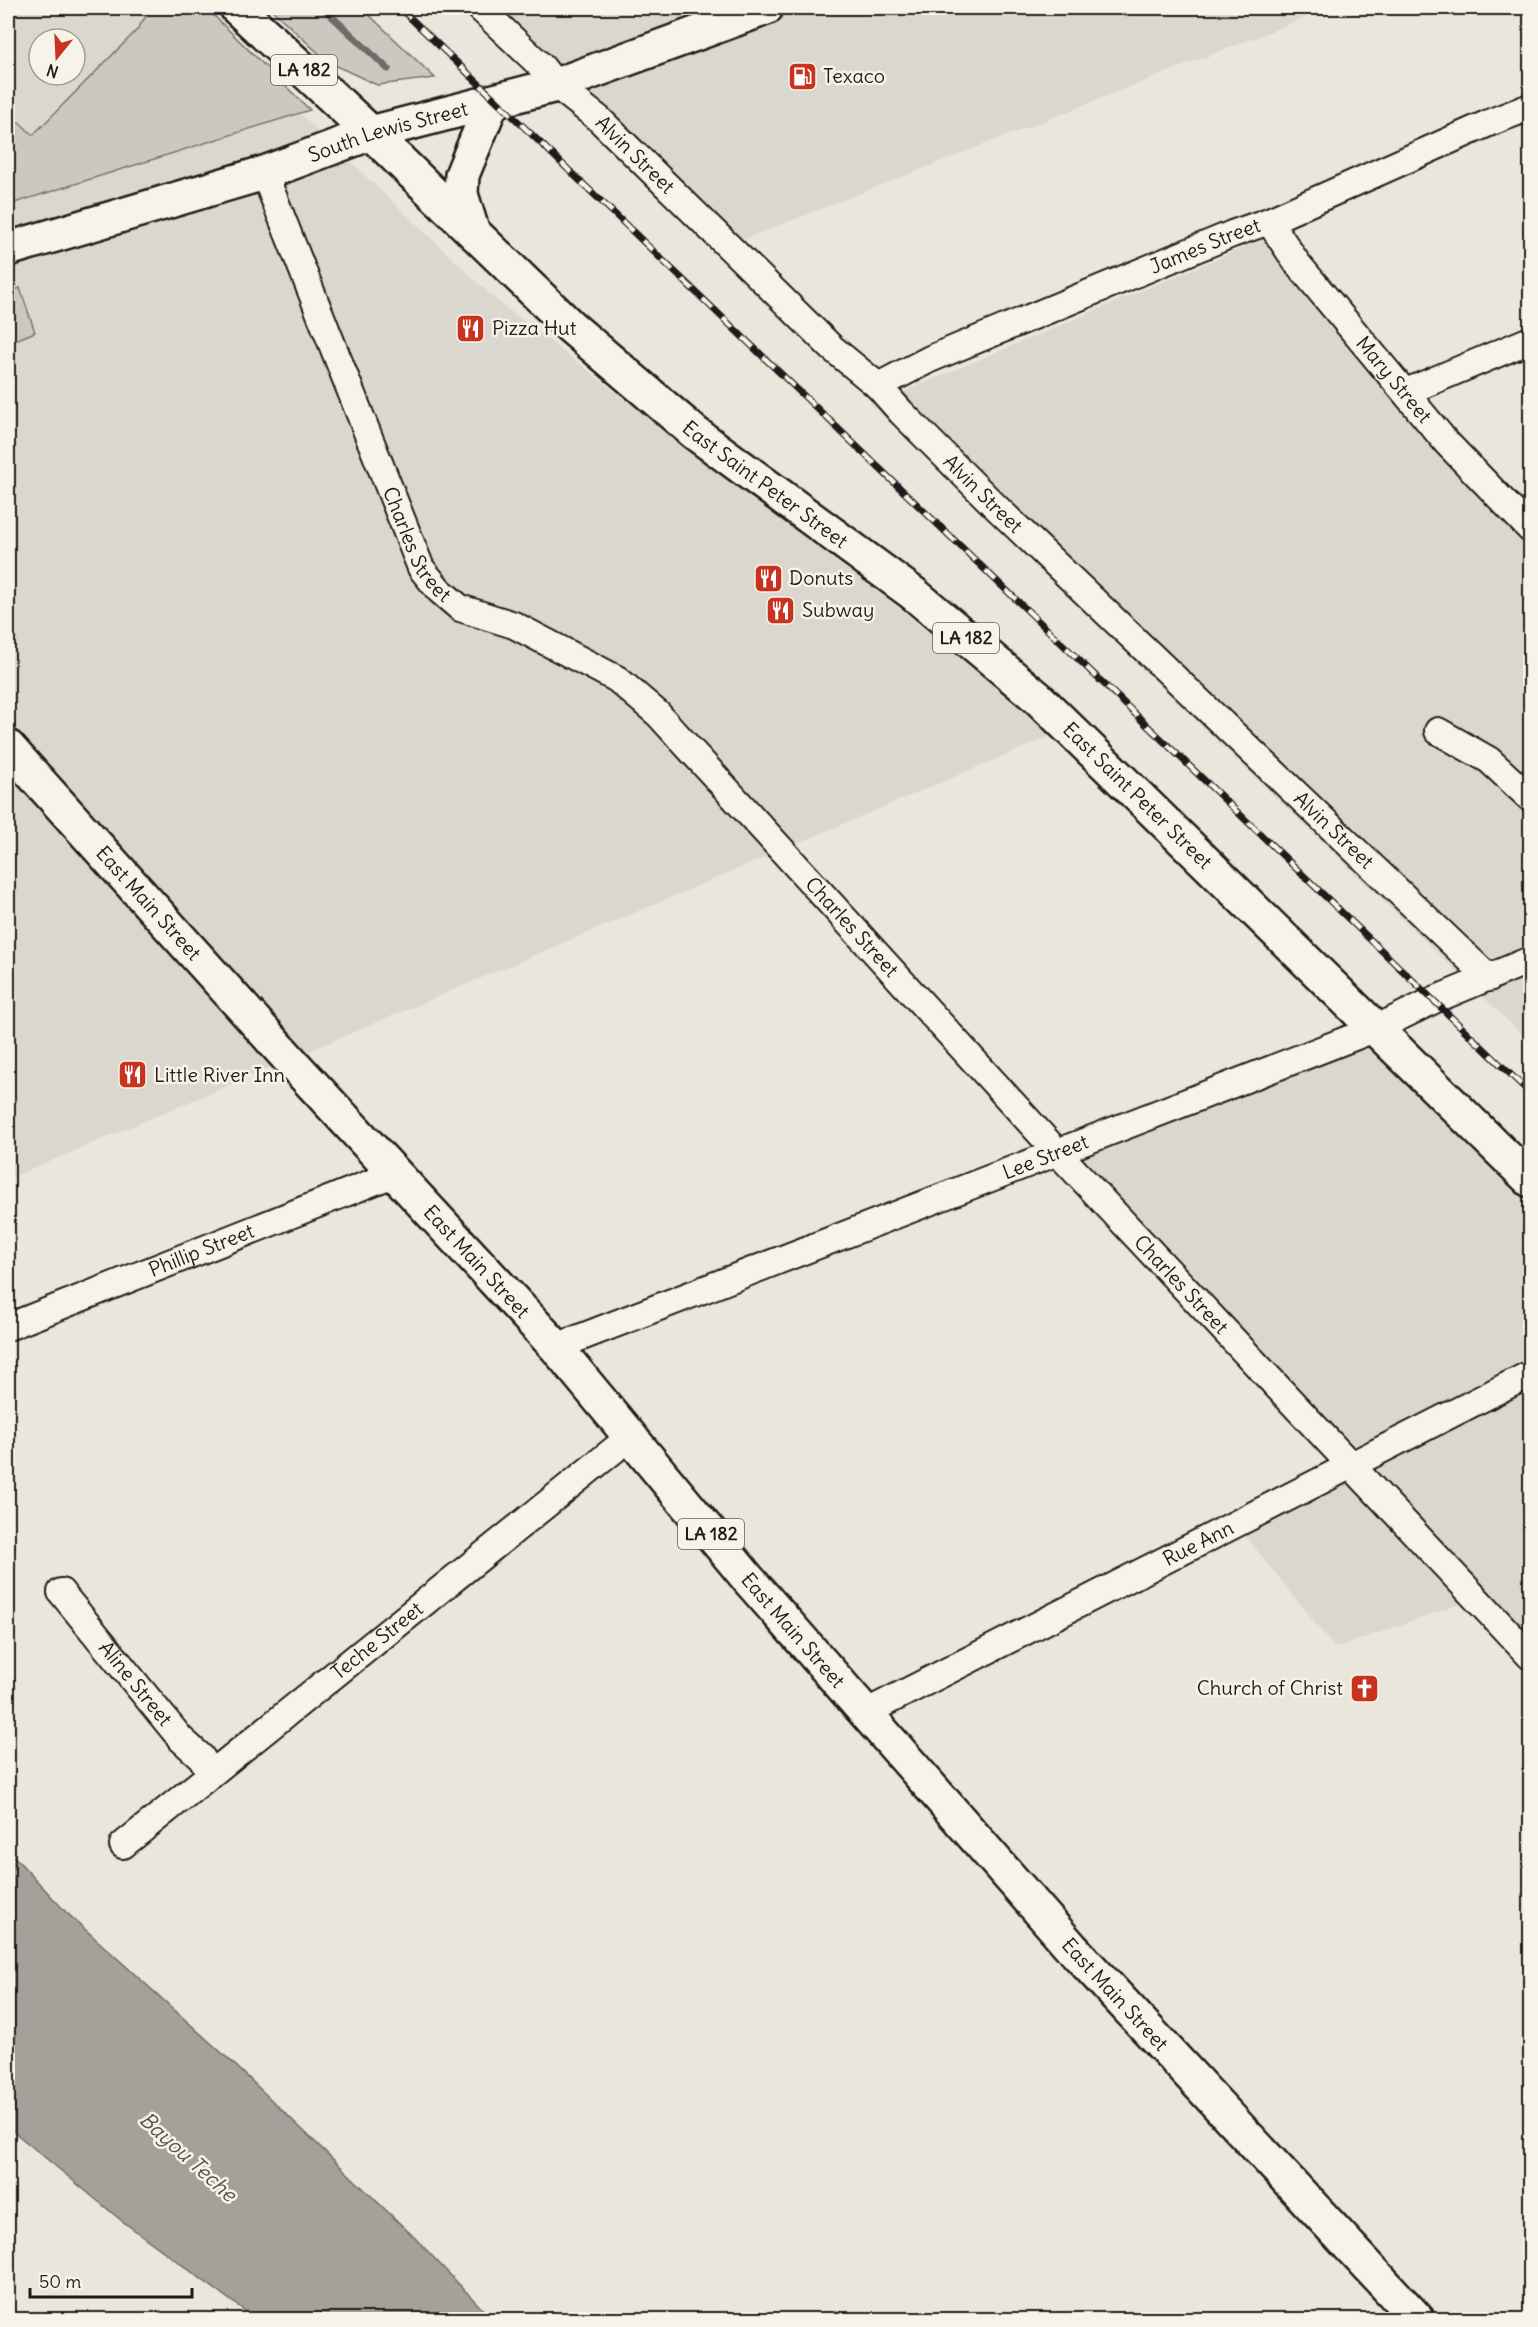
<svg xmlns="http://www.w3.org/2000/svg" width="1538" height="2327" viewBox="0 0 1538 2327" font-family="Delius,sans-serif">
<rect width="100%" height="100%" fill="#eae6dc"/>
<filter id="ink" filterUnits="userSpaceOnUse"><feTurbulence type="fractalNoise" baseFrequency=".0167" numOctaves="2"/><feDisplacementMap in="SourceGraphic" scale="12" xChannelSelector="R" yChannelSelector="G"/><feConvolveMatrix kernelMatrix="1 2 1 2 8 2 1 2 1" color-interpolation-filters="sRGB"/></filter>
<g filter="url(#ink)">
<!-- built -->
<g fill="#dad7ce" fill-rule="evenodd">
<path d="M8 8H189L497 301 1015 697 1053 735 8 1179ZM39 39H75V75H39Z"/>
<path d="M500 8H1330L737 242Z"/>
<path d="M1262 240 1530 529V1042L1180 705 872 405Z"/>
<path d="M1377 1028 1530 1182V1672L1463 1603 1335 1648 1236 1524 1351 1465 1058 1153Z"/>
</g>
<!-- green -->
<g fill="#ccc8c0" stroke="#74726e" stroke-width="1.5">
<path d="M151 8H206L310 110 8 205V133L19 122 33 135 137 30Z"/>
<path d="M270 8H362L435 78 377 85 328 62Z"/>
<path d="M20 288 35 332 8 343V292Z"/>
</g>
<!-- water -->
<path fill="#a3a19a" stroke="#6d6c68" stroke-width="1.5" d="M8 1850 66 1912 233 2063 415 2238 492 2319H256L122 2221 8 2127Z"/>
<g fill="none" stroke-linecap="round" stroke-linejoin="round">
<!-- stream -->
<path stroke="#6d6c68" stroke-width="7" d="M323 8 388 69"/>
<defs>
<g id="minor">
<path id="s1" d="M480 8 542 67 556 85 599 119 832 348 878 386 901 412 996 507 1489 978"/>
<path id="s2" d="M264 173 421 568 439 590 460 608 514 625 617 679 658 714 1058 1153 1530 1656"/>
<path id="s3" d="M1269 221 1297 263 1446 442 1530 529"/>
<path id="s4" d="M878 386 930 359 1232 234 1269 221 1491 122 1530 107"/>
<path d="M1406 392 1530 340"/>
<path d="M1438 731 1489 760 1530 798"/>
<path id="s5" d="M8 1327 396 1173"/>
<path id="s6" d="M556 1347 1377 1028 1434 1000 1530 960"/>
<path id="s7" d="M61 1592 181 1739 201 1757 211 1773"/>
<path id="s8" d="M865 1713 1530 1374"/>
<path id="s9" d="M123 1845 630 1437"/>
</g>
<g id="major">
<path id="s10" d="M237 8 371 133 571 327 695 433 914 594 1038 698 1530 1180"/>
<path d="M472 230 461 194 462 175 492 102"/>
<path id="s11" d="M8 249 264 173 371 133 556 85 766 8"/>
<path id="s12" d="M8 747 298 1069 556 1347 749 1580 1072 1948 1418 2320"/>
</g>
</defs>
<!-- minor casing -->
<use href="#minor" stroke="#1c1c1c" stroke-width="30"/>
<!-- major casing -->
<use href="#major" stroke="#1c1c1c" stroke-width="38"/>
<!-- minor -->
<use href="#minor" stroke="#f7f3e8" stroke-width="26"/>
<!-- major -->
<use href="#major" stroke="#f7f3e8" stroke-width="33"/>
<defs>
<path id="rail" d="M400 8 1530 1093"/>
</defs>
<!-- rail casing -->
<use href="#rail" stroke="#1c1c1c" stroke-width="7"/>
<!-- rail -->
<use href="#rail" stroke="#f7f3e8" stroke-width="4.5" stroke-dasharray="14" stroke-linecap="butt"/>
</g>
</g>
<!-- icons -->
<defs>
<symbol id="fuel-square" viewBox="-11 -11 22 22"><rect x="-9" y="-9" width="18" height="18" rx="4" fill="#c8321e" stroke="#f7f3e8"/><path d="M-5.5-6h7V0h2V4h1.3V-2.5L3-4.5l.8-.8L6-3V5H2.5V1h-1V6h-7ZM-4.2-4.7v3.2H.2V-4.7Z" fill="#fff"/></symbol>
<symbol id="restaurant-square" viewBox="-11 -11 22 22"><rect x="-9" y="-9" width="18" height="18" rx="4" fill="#c8321e" stroke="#f7f3e8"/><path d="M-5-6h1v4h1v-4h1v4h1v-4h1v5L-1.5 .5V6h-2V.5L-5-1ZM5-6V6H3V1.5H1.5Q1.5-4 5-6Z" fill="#fff"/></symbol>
<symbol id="church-square" viewBox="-11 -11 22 22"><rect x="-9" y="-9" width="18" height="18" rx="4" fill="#c8321e" stroke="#f7f3e8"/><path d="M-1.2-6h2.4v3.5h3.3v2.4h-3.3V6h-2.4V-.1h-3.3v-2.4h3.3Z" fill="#fff"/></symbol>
</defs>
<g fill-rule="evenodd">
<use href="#fuel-square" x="786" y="60" width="33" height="33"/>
<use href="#restaurant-square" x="454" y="312" width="33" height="33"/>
<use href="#restaurant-square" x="752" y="562" width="33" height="33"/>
<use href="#restaurant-square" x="764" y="594" width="33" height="33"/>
<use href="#restaurant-square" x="116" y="1058" width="33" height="33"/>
<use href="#church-square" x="1348" y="1672" width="33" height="33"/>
</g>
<g text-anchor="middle" stroke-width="5" stroke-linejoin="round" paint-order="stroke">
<!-- shield labels -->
<g fill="#f7f3e8" stroke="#5e5c59" stroke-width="1.5">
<rect x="271" y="55" width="66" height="30" rx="4.5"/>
<rect x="933" y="623" width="66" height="30" rx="4.5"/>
<rect x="678" y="1519" width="66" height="30" rx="4.5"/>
</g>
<g font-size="18" font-weight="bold" fill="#1c1c1c">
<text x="304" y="76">LA 182</text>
<text x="966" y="644">LA 182</text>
<text x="711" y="1540">LA 182</text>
</g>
<!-- poi labels -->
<g font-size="20" fill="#1c1c1c" stroke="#f7f3e8" text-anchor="start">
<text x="823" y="83">Texaco</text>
<text x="492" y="335">Pizza Hut</text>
<text x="789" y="585">Donuts</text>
<text x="802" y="617">Subway</text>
<text x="154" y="1082">Little River Inn</text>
<text x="1343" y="1695" text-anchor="end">Church of Christ</text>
</g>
<!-- street labels -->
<g font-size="20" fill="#1c1c1c" stroke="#f7f3e8">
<text dy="7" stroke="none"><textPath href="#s11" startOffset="398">South Lewis Street</textPath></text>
<text dy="7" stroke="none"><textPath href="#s1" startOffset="214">Alvin Street</textPath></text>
<text dy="7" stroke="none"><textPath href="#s4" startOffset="356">James Street</textPath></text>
<text dy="7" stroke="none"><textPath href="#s3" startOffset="202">Mary Street</textPath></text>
<text dy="7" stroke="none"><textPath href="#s10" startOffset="712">East Saint Peter Street</textPath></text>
<text dy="7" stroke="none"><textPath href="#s1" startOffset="700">Alvin Street</textPath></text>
<text dy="7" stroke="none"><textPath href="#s2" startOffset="402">Charles Street</textPath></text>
<text dy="7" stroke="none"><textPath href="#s10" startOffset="1198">East Saint Peter Street</textPath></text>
<text dy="7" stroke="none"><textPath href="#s1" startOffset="1186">Alvin Street</textPath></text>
<text dy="7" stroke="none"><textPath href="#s12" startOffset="210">East Main Street</textPath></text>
<text dy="7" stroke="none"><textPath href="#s2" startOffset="996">Charles Street</textPath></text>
<text dy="7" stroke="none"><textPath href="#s6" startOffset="525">Lee Street</textPath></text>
<text dy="7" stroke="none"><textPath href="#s5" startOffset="208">Phillip Street</textPath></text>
<text dy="7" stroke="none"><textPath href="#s12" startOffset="696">East Main Street</textPath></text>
<text dy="7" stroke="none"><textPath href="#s2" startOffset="1482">Charles Street</textPath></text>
<text dy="7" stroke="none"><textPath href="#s8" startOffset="374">Rue Ann</textPath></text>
<text dy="7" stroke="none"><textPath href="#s12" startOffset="1182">East Main Street</textPath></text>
<text dy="7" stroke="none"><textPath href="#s9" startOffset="326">Teche Street</textPath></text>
<text dy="7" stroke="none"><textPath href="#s7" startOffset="118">Aline Street</textPath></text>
<text dy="7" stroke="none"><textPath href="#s12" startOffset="1668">East Main Street</textPath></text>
</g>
<!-- water labels -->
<g font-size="21" font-style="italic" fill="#52514e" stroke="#f7f3e8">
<text transform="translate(188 2157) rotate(42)" y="7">Bayou Teche</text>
</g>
</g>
<!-- margin -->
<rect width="1538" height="2327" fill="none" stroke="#f7f3e8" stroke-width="30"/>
<rect x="15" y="15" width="1508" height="2297" fill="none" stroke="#1c1c1c" stroke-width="2" filter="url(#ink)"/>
<!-- north arrow -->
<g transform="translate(57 57) rotate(198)"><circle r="28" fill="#f7f3e8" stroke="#9f9d96" stroke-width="1.5"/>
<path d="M0-4.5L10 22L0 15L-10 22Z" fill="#c8321e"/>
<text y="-9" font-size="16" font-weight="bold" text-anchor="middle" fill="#1c1c1c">N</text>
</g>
<!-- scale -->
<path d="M30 2288v9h162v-9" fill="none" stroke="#1c1c1c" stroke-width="3"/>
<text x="39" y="2288" font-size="18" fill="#1c1c1c" stroke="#f7f3e8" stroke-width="4.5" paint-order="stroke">50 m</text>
</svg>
